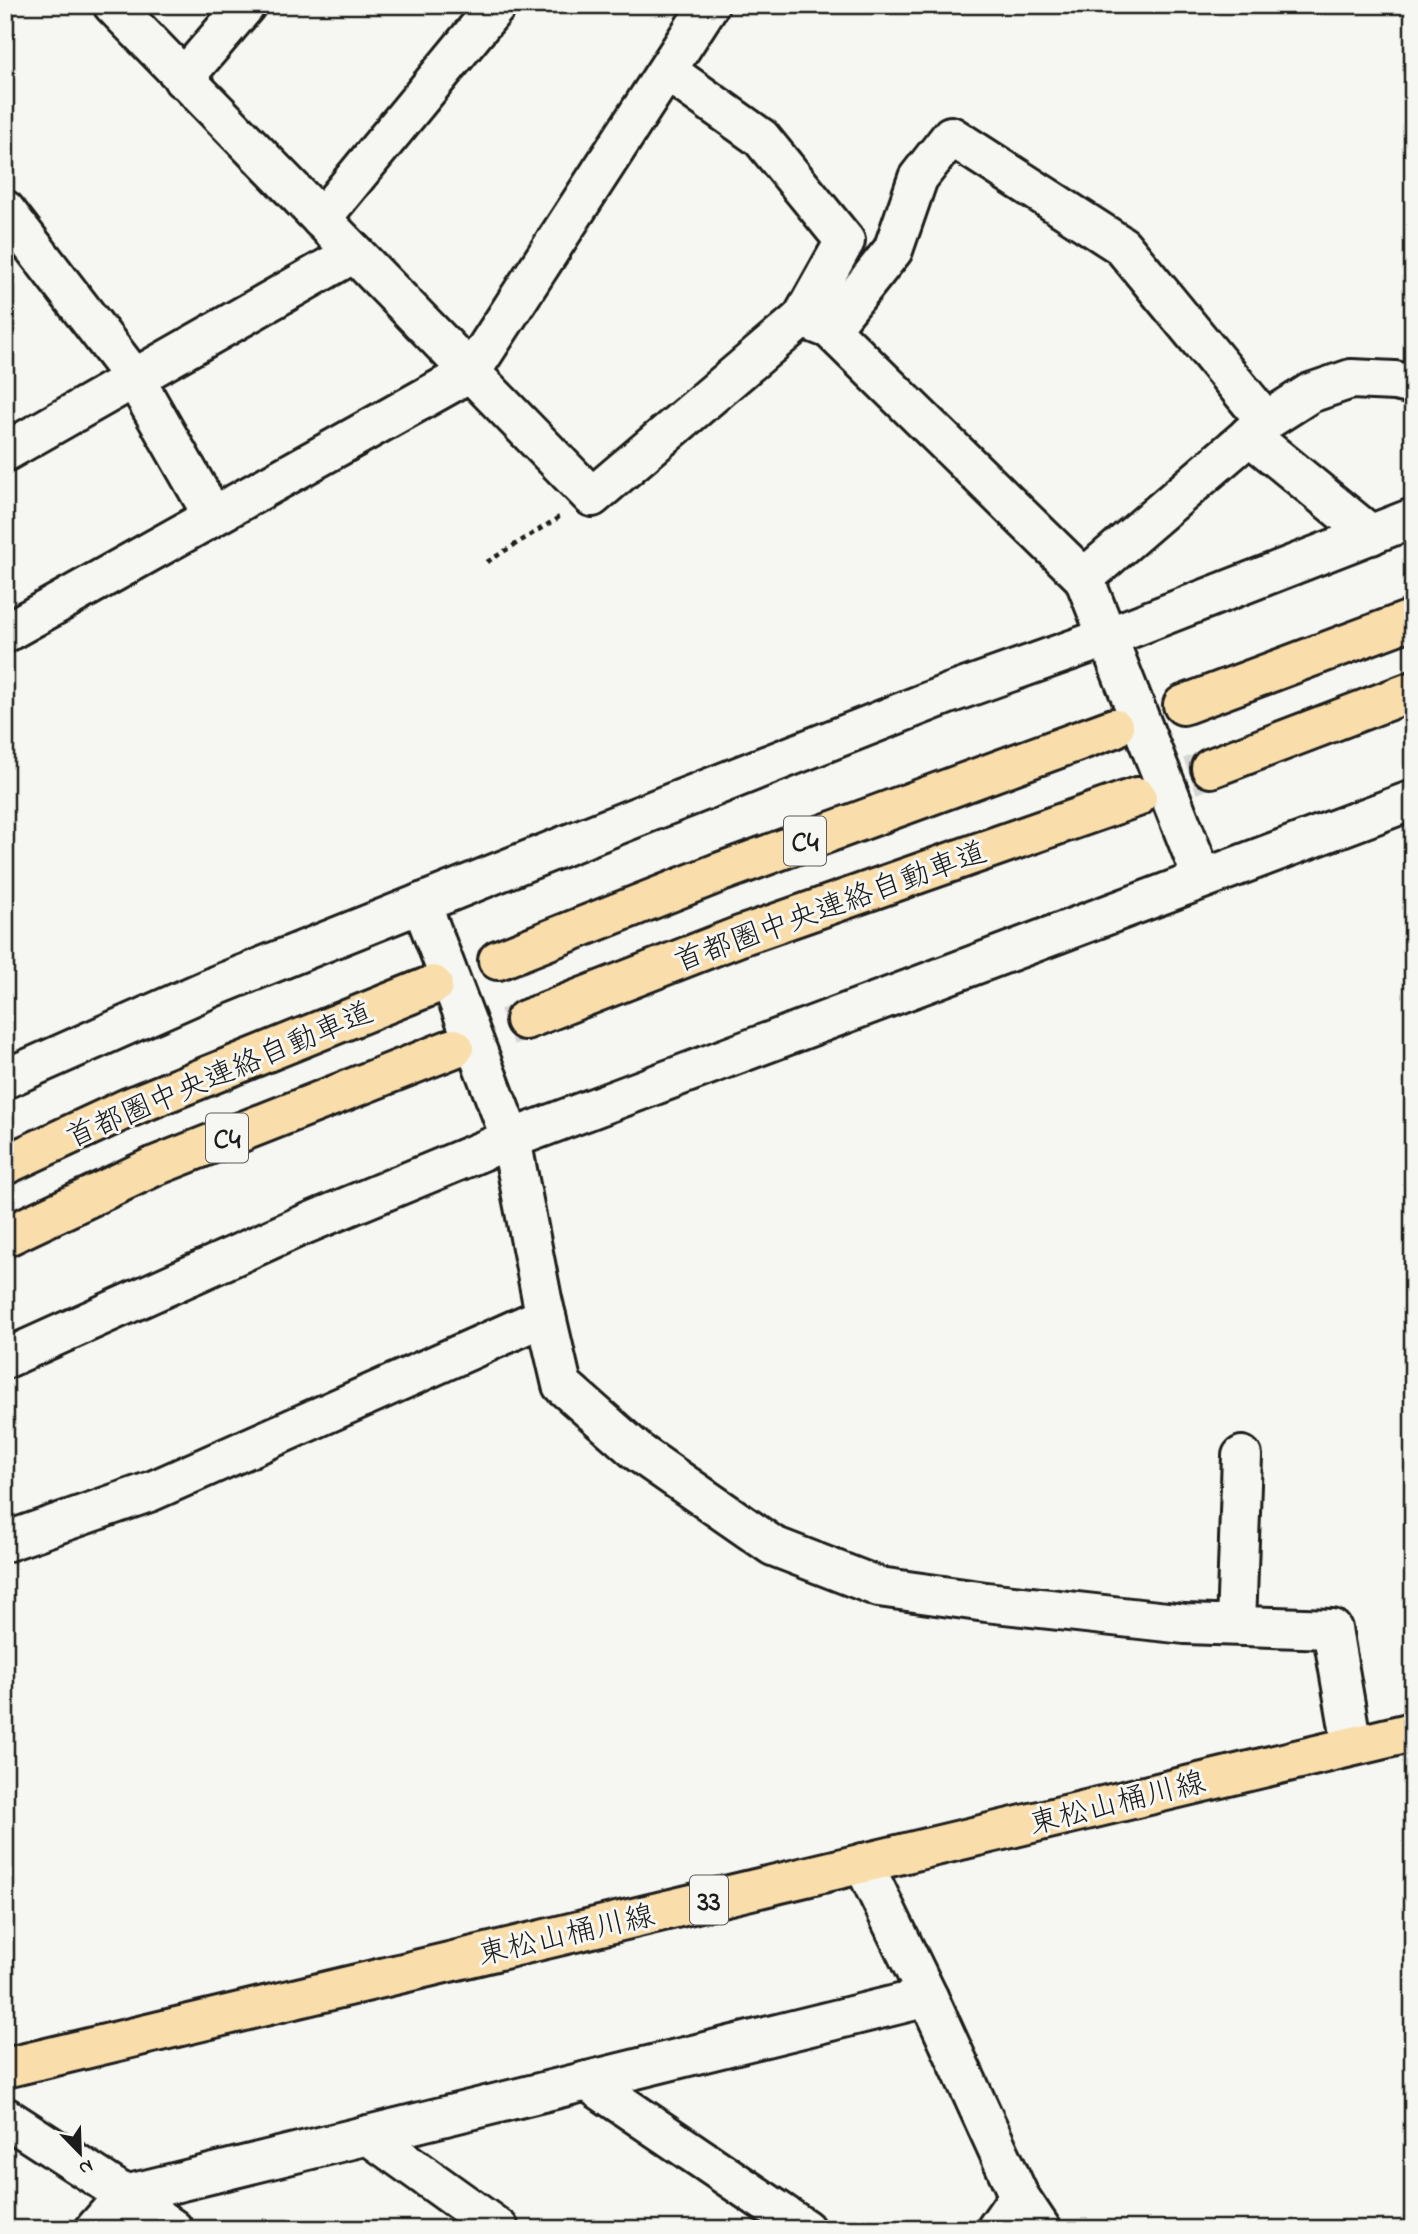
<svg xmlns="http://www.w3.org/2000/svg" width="1418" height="2234" viewBox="0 0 1418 2234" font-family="'Indie Flower','Klee One',sans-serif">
<rect width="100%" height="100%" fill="#f6f6f2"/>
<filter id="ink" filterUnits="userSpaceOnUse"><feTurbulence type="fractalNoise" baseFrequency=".0143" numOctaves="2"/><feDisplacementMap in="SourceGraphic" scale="14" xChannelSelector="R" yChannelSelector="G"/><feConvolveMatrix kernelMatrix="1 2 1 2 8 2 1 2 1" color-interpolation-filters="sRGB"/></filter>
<g filter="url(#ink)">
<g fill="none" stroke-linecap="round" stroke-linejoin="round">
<!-- highway-tunnel -->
<g stroke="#d5d5d2" stroke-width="38" stroke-dasharray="38 19" stroke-linecap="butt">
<path d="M1137 797 1211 768"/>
<path d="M433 985 498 960"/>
<path d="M454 1048 525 1020"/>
</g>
<defs>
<g id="minor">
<path d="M113 5 592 497 802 318 830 329 1084 578 1202 877"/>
<path d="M667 71 761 138 845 241 802 318"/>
<path d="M183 79 246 5"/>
<path d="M5 210 135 379 213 516"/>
<path d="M321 219 497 5"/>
<path d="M830 329 893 250 918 178 951 136 1122 246 1266 421"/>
<path d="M1249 435 1371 535"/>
<path d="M5 452 354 253"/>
<path d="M1084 578 1266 421 1310 393 1351 379 1395 381 1413 385"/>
<path d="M5 633 471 372 709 5"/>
<path d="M421 903 511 1139 542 1299 562 1385 638 1452 773 1546 879 1587 986 1602 1185 1624 1332 1629 1352 1745"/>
<path d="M5 1079 215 986 644 814 948 694 1108 637 1413 518"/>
<path d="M5 1359 296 1228 511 1139 1413 800"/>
<path d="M5 1542 152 1491 546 1316"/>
<path d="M1236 1625 1242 1456"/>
<path d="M863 1863 928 1997 1019 2196 1041 2229"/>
<path d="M587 2081 805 2229"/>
<path d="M5 2117 125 2195 928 1997"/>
<path d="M368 2135 499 2229"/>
<path d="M95 2229 125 2195 173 2229"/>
<path d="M996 2229 1019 2196"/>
</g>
<path id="major" d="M5 2068 1413 1732"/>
<g id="highway">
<path d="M1183 705 1413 619"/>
<path d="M1211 768 1413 691"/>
<path d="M498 960 718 873 1114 728"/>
<path d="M525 1020 740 936 1137 797"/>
<path d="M5 1165 128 1108 433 985"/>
<path d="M5 1237 155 1166 454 1048"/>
</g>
</defs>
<!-- minor casing -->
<use href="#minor" stroke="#1c1c1c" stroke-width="44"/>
<!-- major casing -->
<use href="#major" stroke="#1c1c1c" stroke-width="44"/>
<!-- highway casing -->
<use href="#highway" stroke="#1c1c1c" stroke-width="44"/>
<!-- path -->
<path stroke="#1c1c1c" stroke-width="4.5" stroke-dasharray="5 5" stroke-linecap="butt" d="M487 562 561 516"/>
<!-- minor -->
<use href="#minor" stroke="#f6f6f2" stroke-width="38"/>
<!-- major -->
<use href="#major" stroke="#f9deab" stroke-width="38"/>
<!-- highway -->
<use href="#highway" stroke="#f9deab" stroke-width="38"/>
</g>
</g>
<g text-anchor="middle" stroke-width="6" stroke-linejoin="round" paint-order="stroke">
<!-- shield labels -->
<g fill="#f6f6f2" stroke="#5d5d5c" stroke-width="2">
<rect x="784" y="816.5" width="42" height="49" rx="5"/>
<rect x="206" y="1113.5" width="42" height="49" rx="5"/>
<rect x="690" y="1875.5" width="38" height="49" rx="5"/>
</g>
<g font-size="28" font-weight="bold" fill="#1c1c1c">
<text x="805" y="851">C4</text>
<text x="227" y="1148">C4</text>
<text x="709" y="1910">33</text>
</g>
<!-- street labels -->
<g font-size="30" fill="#1c1c1c" stroke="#f6f6f2">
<text transform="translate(830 906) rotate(-20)" y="10">首都圏中央連絡自動車道</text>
<text transform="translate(219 1074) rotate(-23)" y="10">首都圏中央連絡自動車道</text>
<text transform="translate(1117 1802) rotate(-14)" y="10">東松山桶川線</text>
<text transform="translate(566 1934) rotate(-13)" y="10">東松山桶川線</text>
</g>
</g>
<!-- margin -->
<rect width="1418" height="2234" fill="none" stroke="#f6f6f2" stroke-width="28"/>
<rect x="14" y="14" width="1390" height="2206" fill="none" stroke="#1c1c1c" stroke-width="2.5" filter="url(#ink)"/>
<!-- north arrow -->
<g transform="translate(80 2153) rotate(157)" stroke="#f6f6f2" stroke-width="5" paint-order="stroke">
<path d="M0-5L12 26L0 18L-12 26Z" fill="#1c1c1c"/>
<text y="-10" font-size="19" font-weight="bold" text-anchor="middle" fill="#1c1c1c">N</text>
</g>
</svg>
